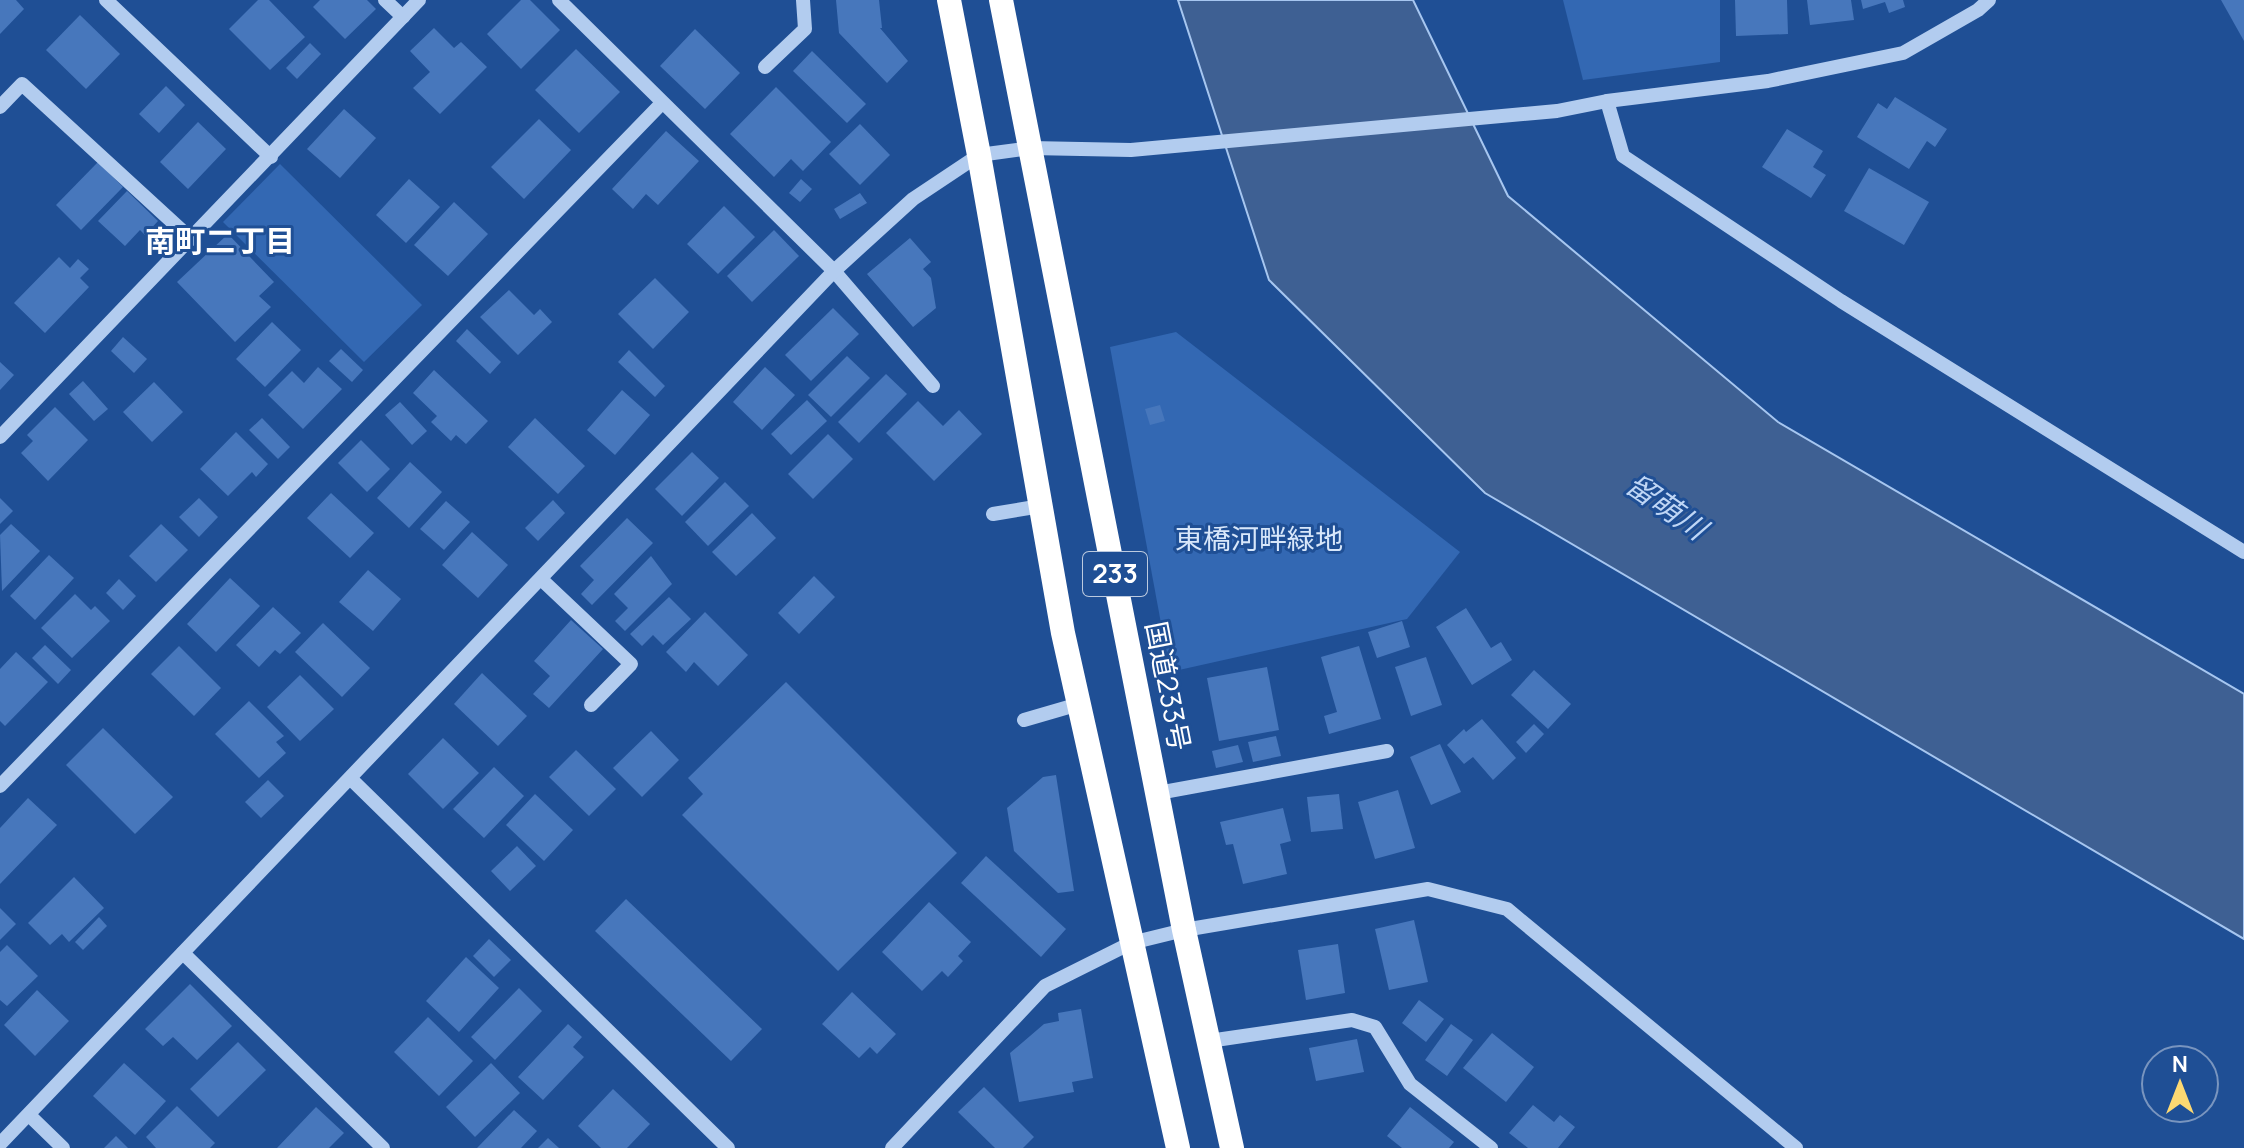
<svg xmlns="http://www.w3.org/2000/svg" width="2244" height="1148" viewBox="0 0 2244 1148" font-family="Manrope,'Noto Sans JP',sans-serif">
<rect width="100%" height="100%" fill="#1f4f95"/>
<!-- green -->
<g fill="#3368b3">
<path d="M1563 0H1720V62L1583 80Z"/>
<path d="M280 164 422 305 364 362 223 222Z"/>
<path d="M1176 332 1460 552 1407 619 1170 672 1110 347Z"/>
</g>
<!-- water -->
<path fill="#3e6093" stroke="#a6c6f0" stroke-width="2" d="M1178 0H1413L1508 196 1778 422 2244 694V939L1485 493 1269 280Z"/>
<!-- building -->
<g fill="#4777bc">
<path d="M0 0H16L24 9 0 34Z"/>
<path d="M258 0H269L305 37 270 70 229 29Z"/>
<path d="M320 0H367L376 9 345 39 313 7Z"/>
<path d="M521 0H530L560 30 521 69 487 34Z"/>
<path d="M836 0H879L882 28H880L908 61 887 83 839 33Z"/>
<path d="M1735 0H1787L1788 34 1736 36Z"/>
<path d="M1807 0H1851L1854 20 1810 25Z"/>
<path d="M1861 0H1903L1905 7 1889 13 1885 2 1863 9Z"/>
<path d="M2221 0H2244V41Z"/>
<path d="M80 15 120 54 86 89 46 50Z"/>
<path d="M434 28 454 48 461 42 487 67 440 114 413 88 430 72 410 51Z"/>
<path d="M695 29 740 73 705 109 660 66Z"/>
<path d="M310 43 321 54 297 79 286 68Z"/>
<path d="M576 49 620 92 579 133 535 90Z"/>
<path d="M812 51 866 104 847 123 793 71Z"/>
<path d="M166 86 185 105 159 133 139 114Z"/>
<path d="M776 87 831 142 803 171 791 159 774 177 730 134Z"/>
<path d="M1895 97 1947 129 1935 147 1927 141 1909 169 1857 137 1878 103 1887 109Z"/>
<path d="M344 109 376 138 340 178 307 149Z"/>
<path d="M539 119 571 150 524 199 491 167Z"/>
<path d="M198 122 226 149 188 189 160 162Z"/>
<path d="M860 124 890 155 860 185 829 154Z"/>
<path d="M1787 129 1823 151 1813 167 1826 175 1811 198 1762 167Z"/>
<path d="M666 131 699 161 658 205 646 194 633 209 612 189Z"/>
<path d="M98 162 123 187 81 230 56 205Z"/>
<path d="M1869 168 1929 202 1904 245 1844 211Z"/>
<path d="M409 179 440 207 406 243 376 215Z"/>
<path d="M801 179 812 189 800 202 789 193Z"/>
<path d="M127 191 158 221 145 235 140 230 125 246 98 221Z"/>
<path d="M860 193 867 203 840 219 834 209Z"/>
<path d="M454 202 488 234 448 276 414 245Z"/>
<path d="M724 206 755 237 718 274 687 244Z"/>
<path d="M774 230 799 256 752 302 727 276Z"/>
<path d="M228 234 274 282 259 296 271 307 235 342 177 282Z"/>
<path d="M910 238 931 262 923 269 931 278 936 308 913 327 867 274Z"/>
<path d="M59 257 70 268 78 259 89 269 80 278 89 287 45 333 14 303Z"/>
<path d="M655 278 689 312 653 349 618 314Z"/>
<path d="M509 290 534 315 540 309 552 322 518 355 480 317Z"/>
<path d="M833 308 859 334 811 381 785 355Z"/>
<path d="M272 322 301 350 265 387 236 359Z"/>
<path d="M467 329 501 362 490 374 456 341Z"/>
<path d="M123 337 147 359 134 373 111 351Z"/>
<path d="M341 349 363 370 352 382 329 361Z"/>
<path d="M629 350 665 386 655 397 618 362Z"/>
<path d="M847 356 870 378 831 417 808 395Z"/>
<path d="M0 362 14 375 0 390Z"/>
<path d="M318 367 342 389 303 429 268 395 292 371 304 383Z"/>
<path d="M765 367 795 395 762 430 733 402Z"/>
<path d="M434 370 488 421 466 444 456 435 451 441 431 422 437 416 413 393Z"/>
<path d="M886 374 907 394 859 443 838 422Z"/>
<path d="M83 381 108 409 94 421 69 394Z"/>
<path d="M154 382 183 412 152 442 123 412Z"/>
<path d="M622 390 650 415 615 455 587 430Z"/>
<path d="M807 400 827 421 791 455 771 434Z"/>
<path d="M918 401 943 426 959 410 982 434 934 481 886 433Z"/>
<path d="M400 402 427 431 412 445 385 415Z"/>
<path d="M1160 405 1165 421 1150 425 1145 409Z"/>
<path d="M55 407 88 440 48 481 21 453 33 441 27 435Z"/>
<path d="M262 418 290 447 278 459 249 430Z"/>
<path d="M535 418 585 466 558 494 508 447Z"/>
<path d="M236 432 268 464 256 477 252 472 228 496 200 469Z"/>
<path d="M828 434 853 459 813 499 788 474Z"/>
<path d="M361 440 390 469 367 492 338 463Z"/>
<path d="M692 452 719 478 682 516 655 489Z"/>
<path d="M410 462 442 492 409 528 377 498Z"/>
<path d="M725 482 749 506 708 546 685 522Z"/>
<path d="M331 493 374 533 350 558 307 518Z"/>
<path d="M0 498 13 511 0 524Z"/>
<path d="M199 498 218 517 199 537 179 517Z"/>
<path d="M553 500 565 513 538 541 525 528Z"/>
<path d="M446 501 470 522 444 550 420 529Z"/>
<path d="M752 513 776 538 736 576 712 552Z"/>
<path d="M627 518 653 543 592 605 581 594 594 580 580 566Z"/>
<path d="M11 524 40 551 2 591 0 535Z"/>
<path d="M161 524 188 550 156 582 129 556Z"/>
<path d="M472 532 508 565 478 598 442 565Z"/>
<path d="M49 555 74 578 35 620 10 596Z"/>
<path d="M651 556 672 584 625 631 615 621 628 608 614 594Z"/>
<path d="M368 570 401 599 373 631 339 602Z"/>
<path d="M814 576 835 597 799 634 778 613Z"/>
<path d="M230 578 260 606 216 652 187 624Z"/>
<path d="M119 579 136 596 123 610 106 593Z"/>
<path d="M75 594 91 610 95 606 110 621 72 658 41 628Z"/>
<path d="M669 597 691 619 663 645 653 635 642 646 630 634Z"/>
<path d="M273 607 301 633 280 654 275 650 259 667 236 645Z"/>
<path d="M1466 608 1491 648 1501 642 1512 660 1472 685 1436 627Z"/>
<path d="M705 612 748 655 718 686 694 662 686 672 666 652Z"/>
<path d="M571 620 603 649 549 708 533 694 550 676 534 661Z"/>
<path d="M1402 621 1410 647 1377 658 1368 632Z"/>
<path d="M323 623 370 668 342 697 295 652Z"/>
<path d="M45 645 71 670 58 684 32 658Z"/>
<path d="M179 646 221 688 194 716 151 674Z"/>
<path d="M1359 646 1381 719 1329 734 1324 716 1337 712 1321 657Z"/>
<path d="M16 652 48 682 5 726 0 721V669Z"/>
<path d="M1426 657 1442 705 1411 716 1395 667Z"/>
<path d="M1267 667 1279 730 1219 741 1207 678Z"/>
<path d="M1534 670 1571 704 1548 729 1511 695Z"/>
<path d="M482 673 527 716 498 746 454 704Z"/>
<path d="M300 675 334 709 300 741 267 707Z"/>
<path d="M786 682 957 853 838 971 682 815 703 794 688 778Z"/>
<path d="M249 701 284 736 276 742 286 753 259 778 215 734Z"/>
<path d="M1482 719 1516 758 1493 780 1473 757 1464 764 1447 745 1464 729 1466 732Z"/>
<path d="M1534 724 1544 734 1526 753 1516 742Z"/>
<path d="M103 728 173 797 135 834 66 765Z"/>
<path d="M651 731 679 760 642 797 613 768Z"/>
<path d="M1276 736 1281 756 1253 762 1248 742Z"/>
<path d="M443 738 479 773 443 809 408 774Z"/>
<path d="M1440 744 1461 792 1431 805 1410 757Z"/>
<path d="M1238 745 1243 762 1216 768 1212 751Z"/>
<path d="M576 750 616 789 589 816 549 777Z"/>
<path d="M494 767 524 796 484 838 453 809Z"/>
<path d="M1056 775 1074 891 1058 893 1014 851 1007 808 1043 777Z"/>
<path d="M268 780 284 796 261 818 245 802Z"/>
<path d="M1398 790 1415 848 1375 859 1358 802Z"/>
<path d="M535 794 573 830 544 861 506 825Z"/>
<path d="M1339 794 1343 829 1311 832 1307 797Z"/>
<path d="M28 798 57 825 0 884V828Z"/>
<path d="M1283 808 1291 841 1280 844 1287 874 1243 884 1233 844 1226 845 1220 822Z"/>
<path d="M517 846 536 866 510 891 491 871Z"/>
<path d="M986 856 1066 929 1041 957 961 883Z"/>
<path d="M74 877 104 908 69 942 62 934 50 945 28 923Z"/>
<path d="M626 899 762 1029 731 1061 595 931Z"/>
<path d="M929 902 971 942 958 956 963 961 948 977 942 971 922 991 882 952Z"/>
<path d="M0 908 16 924 0 940Z"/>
<path d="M99 917 107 926 83 950 75 942Z"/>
<path d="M1414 920 1428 982 1389 990 1375 929Z"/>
<path d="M489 939 511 960 494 977 473 956Z"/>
<path d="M1338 944 1345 993 1306 1000 1298 950Z"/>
<path d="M7 945 38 976 7 1006 0 1000V952Z"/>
<path d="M466 957 499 988 459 1032 426 1001Z"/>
<path d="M190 984 232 1026 197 1060 173 1037 163 1046 145 1029Z"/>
<path d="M519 988 542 1011 495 1060 471 1037Z"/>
<path d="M37 990 69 1021 35 1056 4 1025Z"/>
<path d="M852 992 896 1034 877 1054 870 1047 859 1058 822 1024Z"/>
<path d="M1419 1000 1444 1019 1426 1042 1402 1023Z"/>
<path d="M1081 1009 1093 1078 1072 1082 1074 1092 1019 1102 1010 1053 1044 1024 1059 1021 1058 1013Z"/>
<path d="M428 1017 473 1061 439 1096 394 1052Z"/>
<path d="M568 1024 582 1037 573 1047 584 1057 543 1100 518 1077Z"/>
<path d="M1451 1024 1473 1040 1447 1076 1425 1060Z"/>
<path d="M1492 1033 1534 1067 1506 1102 1463 1068Z"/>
<path d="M1357 1039 1364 1072 1316 1081 1309 1048Z"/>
<path d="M238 1042 266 1070 218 1117 190 1089Z"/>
<path d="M124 1063 166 1101 135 1135 93 1096Z"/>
<path d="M491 1063 520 1093 475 1137 446 1107Z"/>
<path d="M984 1087 1034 1137 1023 1148H995L958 1112Z"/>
<path d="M613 1089 650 1124 627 1148H601L578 1126Z"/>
<path d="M1533 1105 1554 1122 1560 1115 1575 1127 1558 1148H1528L1509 1133Z"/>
<path d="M177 1106 215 1143 210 1148H156L146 1137Z"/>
<path d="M316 1107 344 1133 329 1148H277Z"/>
<path d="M1410 1107 1454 1142 1449 1148H1402L1387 1136Z"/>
<path d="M514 1110 537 1131 521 1148H477Z"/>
<path d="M116 1136 128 1148H104Z"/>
<path d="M548 1138 559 1148H538Z"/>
</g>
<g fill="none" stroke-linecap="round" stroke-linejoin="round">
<!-- minor -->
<g stroke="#b2ccef" stroke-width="14">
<path d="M106 0 271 157"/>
<path d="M385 0 403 17"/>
<path d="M559 0 834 271 933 386"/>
<path d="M765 67 805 29 803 0"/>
<path d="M1607 101 1623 156 1841 301 2244 552"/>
<path d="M0 107 22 84 191 239"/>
<path d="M0 437 419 0"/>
<path d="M993 514 1041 506"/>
<path d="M541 579 631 664 591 705"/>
<path d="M1024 720 1079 704"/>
<path d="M351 779 728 1148"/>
<path d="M0 786 662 103"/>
<path d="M1158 793 1387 751"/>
<path d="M183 953 383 1148"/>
<path d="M1209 1041 1352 1020 1375 1027 1410 1084 1491 1148"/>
<path d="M29 1115 63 1148"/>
<path d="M0 1144 834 271 913 199 979 155 1031 148 1131 150 1557 111 1607 101 1768 81 1903 53 1978 10 1989 0"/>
<path d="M892 1148 1045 986 1131 943 1184 930 1428 889 1507 909 1796 1148"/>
</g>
<!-- highway -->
<g stroke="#fff" stroke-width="24">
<path d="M949 0 979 155 1063 633 1178 1148"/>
<path d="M1001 0 1184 930 1232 1148"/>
</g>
</g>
<g text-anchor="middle" stroke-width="6" stroke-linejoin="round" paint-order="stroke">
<!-- shield labels -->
<rect fill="#1f4f95" stroke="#bccadf" stroke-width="2" x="1083" y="552" width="64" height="44" rx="6"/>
<g font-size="26" font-weight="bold" fill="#fff">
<text x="1115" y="583">233</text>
</g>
<!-- park labels -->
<g font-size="28" fill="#d8e7fa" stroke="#1f4f95">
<text x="1259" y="549">東橋河畔緑地</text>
</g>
<!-- street labels -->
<g font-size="28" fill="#fff" stroke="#1f4f95">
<text transform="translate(1168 686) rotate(79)" y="10">国道233号</text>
</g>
<!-- neighbourhood labels -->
<g font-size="30" font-weight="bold" fill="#fff" stroke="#1f4f95">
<text x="220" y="252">南町二丁目</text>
</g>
<!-- water labels -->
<g font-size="30" font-style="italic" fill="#bfd6f5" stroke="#1f4f95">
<text transform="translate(1666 507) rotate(35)" y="10">留萌川</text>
</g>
</g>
<!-- north arrow -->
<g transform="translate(2180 1084)"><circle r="38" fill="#1f4f95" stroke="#7995bf" stroke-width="2"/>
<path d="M0-6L14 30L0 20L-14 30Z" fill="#fdd972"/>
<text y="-12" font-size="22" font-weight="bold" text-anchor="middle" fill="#ffffff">N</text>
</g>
</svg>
